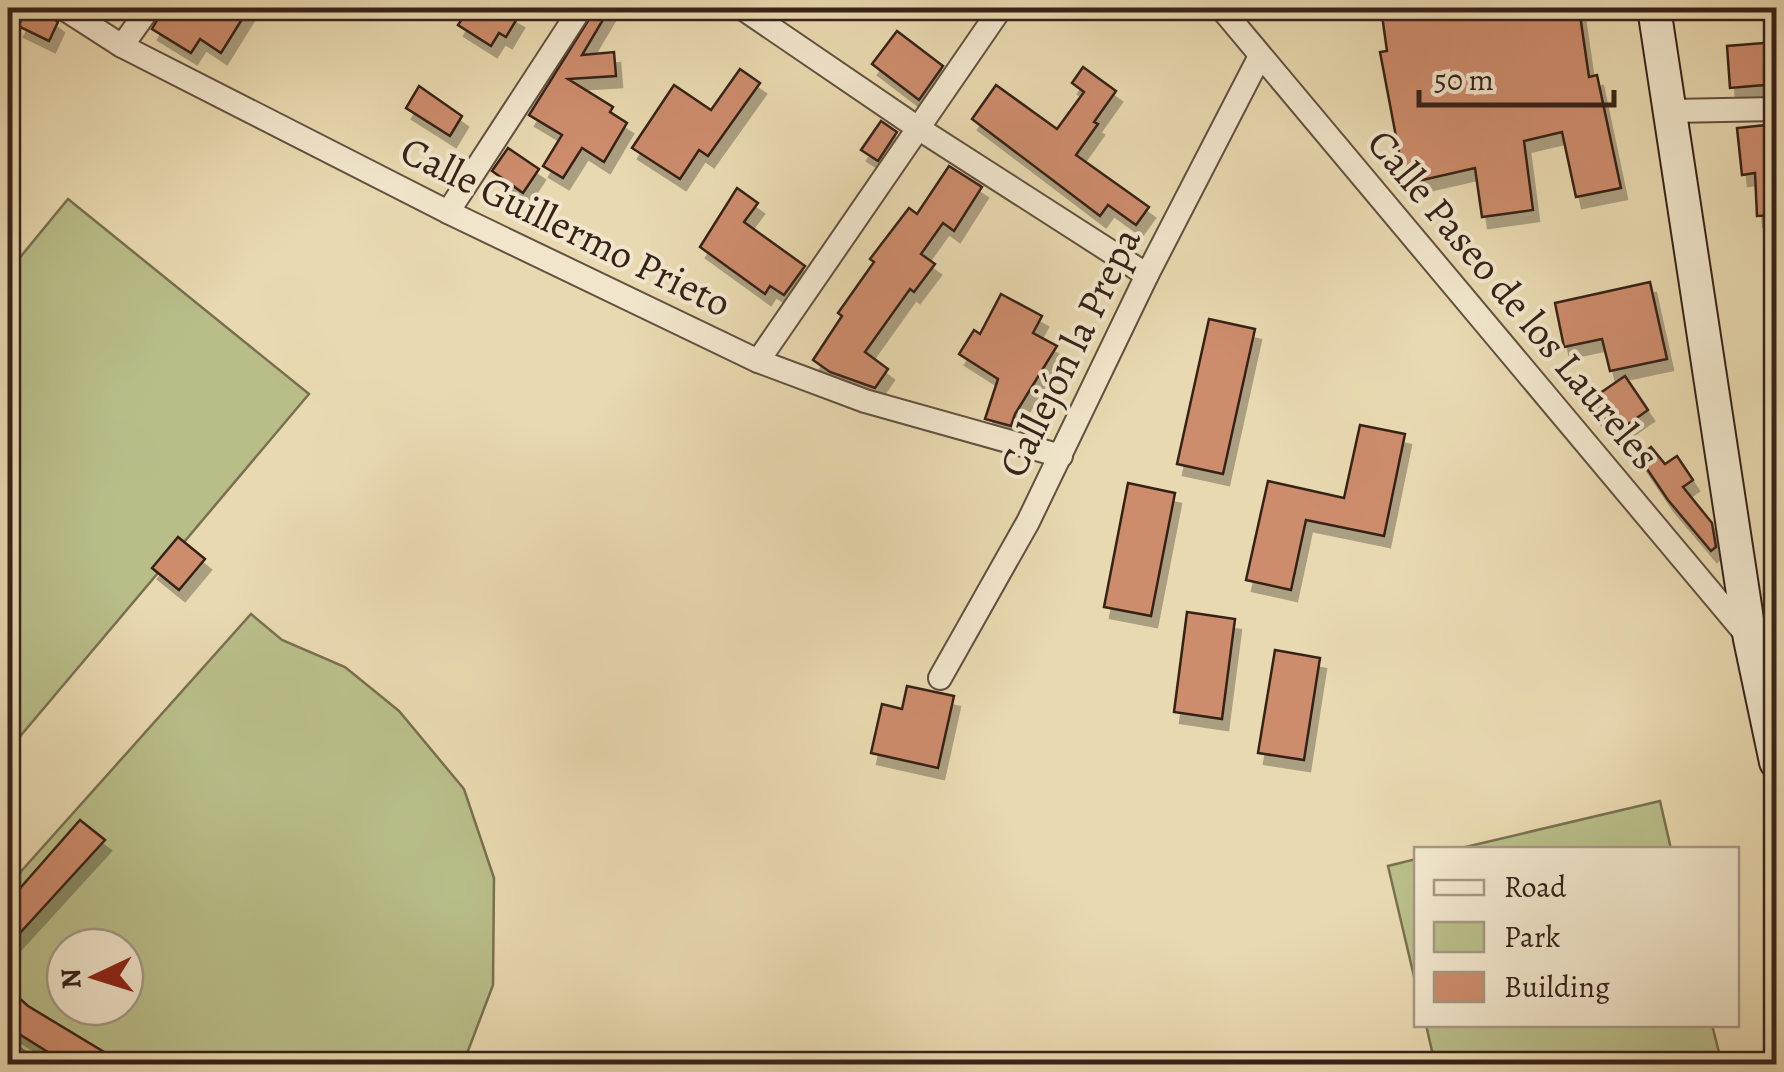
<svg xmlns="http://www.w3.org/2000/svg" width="1784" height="1072" viewBox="0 0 1784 1072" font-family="Alegreya,serif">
<defs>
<filter id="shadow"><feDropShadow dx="6" dy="11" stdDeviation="0" flood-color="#0004"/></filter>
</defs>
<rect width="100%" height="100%" fill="#e9d9b0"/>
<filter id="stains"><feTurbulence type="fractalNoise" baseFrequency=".002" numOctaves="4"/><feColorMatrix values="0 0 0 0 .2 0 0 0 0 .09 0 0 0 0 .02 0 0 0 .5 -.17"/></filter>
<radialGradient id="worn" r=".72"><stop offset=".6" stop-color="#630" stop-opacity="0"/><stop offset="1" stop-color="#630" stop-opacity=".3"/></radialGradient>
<!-- green -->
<g fill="#b9be89" stroke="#787051" stroke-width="2.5" fill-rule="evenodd">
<path d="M68 199 309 394 17 740 8 732V272Z"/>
<path d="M251 614 282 640 345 667 399 711 464 789 494 878 493 985 463 1064H44L8 1040V886ZM65 947H125V1007H65Z"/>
<path d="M1660 801 1671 849H1457Z"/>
<path d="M1416 859V985L1388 866Z"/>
<path d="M1426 1025H1712L1722 1064H1435Z"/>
</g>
<!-- building -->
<g fill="#cd8c6c" stroke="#362219" stroke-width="2.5" filter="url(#shadow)">
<path d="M28 8H48L50 16 58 22 49 41 18 26Z"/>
<path d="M164 8H249L221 53 200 39 191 53 152 29Z"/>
<path d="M469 8H503L518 17 506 37 499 33 491 46 458 25Z"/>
<path d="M596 8H610L582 55 614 52 616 76 568 79 613 107 610 112 627 123 604 162 582 148 563 178 543 166 562 135 529 115Z"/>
<path d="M1381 8H1579L1589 77 1597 75 1621 188 1576 197 1562 132 1524 141 1533 210 1482 217 1475 168 1405 184 1380 52 1387 51Z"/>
<path d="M897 31 943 66 919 100 872 64Z"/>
<path d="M1776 42V84L1730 88 1727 46Z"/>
<path d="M1083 67 1116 91 1094 122 1098 124 1076 155 1149 207 1136 225 1108 205 1100 216 972 119 996 85 1057 129 1084 92 1072 83Z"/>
<path d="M740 69 760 83 708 156 699 150 680 179 632 148 674 85 711 110Z"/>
<path d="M419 86 462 116 450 136 406 108Z"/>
<path d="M881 121 897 132 878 161 861 150Z"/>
<path d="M1776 124V215L1757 216 1755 173 1742 175 1737 128Z"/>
<path d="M508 148 539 169 523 193 492 171Z"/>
<path d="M949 166 982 187 954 231 943 223 921 254 935 264 914 292 910 289 865 352 888 369 875 388 830 372 813 360 842 316 838 313 874 262 870 259 909 208 917 214Z"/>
<path d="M737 188 758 203 744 222 805 266 784 295 770 286 765 294 700 247Z"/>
<path d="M1650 282 1667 359 1610 371 1602 339 1564 347 1555 303Z"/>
<path d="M1001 294 1042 316 1033 333 1057 346 1015 414 1011 426 985 419 998 379 959 354 974 330 980 334Z"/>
<path d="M1209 319 1255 329 1223 474 1177 464Z"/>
<path d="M1625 376 1648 410 1611 436 1587 402Z"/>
<path d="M1360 425 1405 434 1384 536 1306 520 1291 590 1246 580 1268 481 1344 498Z"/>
<path d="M1651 447 1665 464 1677 456 1693 480 1683 487 1712 523 1716 547 1711 551 1668 500 1639 457Z"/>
<path d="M1128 483 1175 493 1151 616 1104 607Z"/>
<path d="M178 537 205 559 179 590 152 568Z"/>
<path d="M1187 612 1235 619 1222 719 1174 712Z"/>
<path d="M1275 650 1320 658 1304 760 1258 753Z"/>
<path d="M907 686 954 696 938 768 871 753 882 704 902 709Z"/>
<path d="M80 820 105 840 8 946V902Z"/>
<path d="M8 988 28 1006 124 1064H67L8 1027Z"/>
</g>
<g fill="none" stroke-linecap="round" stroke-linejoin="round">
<defs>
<g id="minor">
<path d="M63 8 122 46 448 212 758 361 865 401 1061 456"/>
<path d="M742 8 918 128 1147 275"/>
<path d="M1221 8 1750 639 1776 645"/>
<path d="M122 46 149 8"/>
<path d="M1671 111 1776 109"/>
<path d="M448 212 581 8"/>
<path d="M758 361 1001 8"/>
<path d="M940 678 1028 522 1147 275 1260 56"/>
</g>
<path id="secondary" d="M1654 8 1750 639 1776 762"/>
</defs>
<!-- minor casing -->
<use href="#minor" stroke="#63503f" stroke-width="26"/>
<!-- secondary casing -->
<use href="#secondary" stroke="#362219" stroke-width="36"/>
<!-- minor -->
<use href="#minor" stroke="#f1e6cc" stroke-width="22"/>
<!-- secondary -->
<use href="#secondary" stroke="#f1e6cc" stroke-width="32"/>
</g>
<g text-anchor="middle" stroke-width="8" stroke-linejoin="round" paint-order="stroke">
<!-- street labels -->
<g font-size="40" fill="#362219" stroke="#f1e6cc">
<text transform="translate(566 226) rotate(26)" y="14">Calle Guillermo Prieto</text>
<text transform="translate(1514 299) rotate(50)" y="14">Calle Paseo de los Laureles</text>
<text transform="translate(1069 352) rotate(-64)" y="14">Callejón la Prepa</text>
</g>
</g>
<!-- margin -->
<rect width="1784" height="1072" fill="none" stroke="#e9d9b0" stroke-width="40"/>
<rect x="10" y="10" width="1764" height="1052" fill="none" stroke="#362219" stroke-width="5"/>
<rect x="20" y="20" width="1744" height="1032" fill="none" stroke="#362219" stroke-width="2.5"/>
<!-- legend -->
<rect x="1414" y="847" width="325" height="180" fill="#f1e6cc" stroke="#a69884" stroke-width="2.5"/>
<rect x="1434" y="880" width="50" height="15" fill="#f1e6cc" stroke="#a69884" stroke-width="2.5"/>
<text x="1504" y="897" font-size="30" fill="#362219">Road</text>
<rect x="1434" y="922" width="50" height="30" fill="#b9be89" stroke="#a69884" stroke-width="2.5"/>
<text x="1504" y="947" font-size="30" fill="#362219">Park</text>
<rect x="1434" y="972" width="50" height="30" fill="#cd8c6c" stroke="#a69884" stroke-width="2.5"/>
<text x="1504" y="997" font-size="30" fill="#362219">Building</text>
<!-- north arrow -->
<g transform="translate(95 977) rotate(266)"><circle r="48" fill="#f1e6cc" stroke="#a69884" stroke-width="2.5"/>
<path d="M0-8L18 38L0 25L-18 38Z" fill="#8f2418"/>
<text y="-15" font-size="28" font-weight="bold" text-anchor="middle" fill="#362219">N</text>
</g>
<!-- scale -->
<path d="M1419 90v15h195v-15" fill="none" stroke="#362219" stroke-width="5"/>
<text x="1434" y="90" font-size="30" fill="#362219" stroke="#f1e6cc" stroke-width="8" paint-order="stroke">50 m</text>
<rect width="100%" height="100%" filter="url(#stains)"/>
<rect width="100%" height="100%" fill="url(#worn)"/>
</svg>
